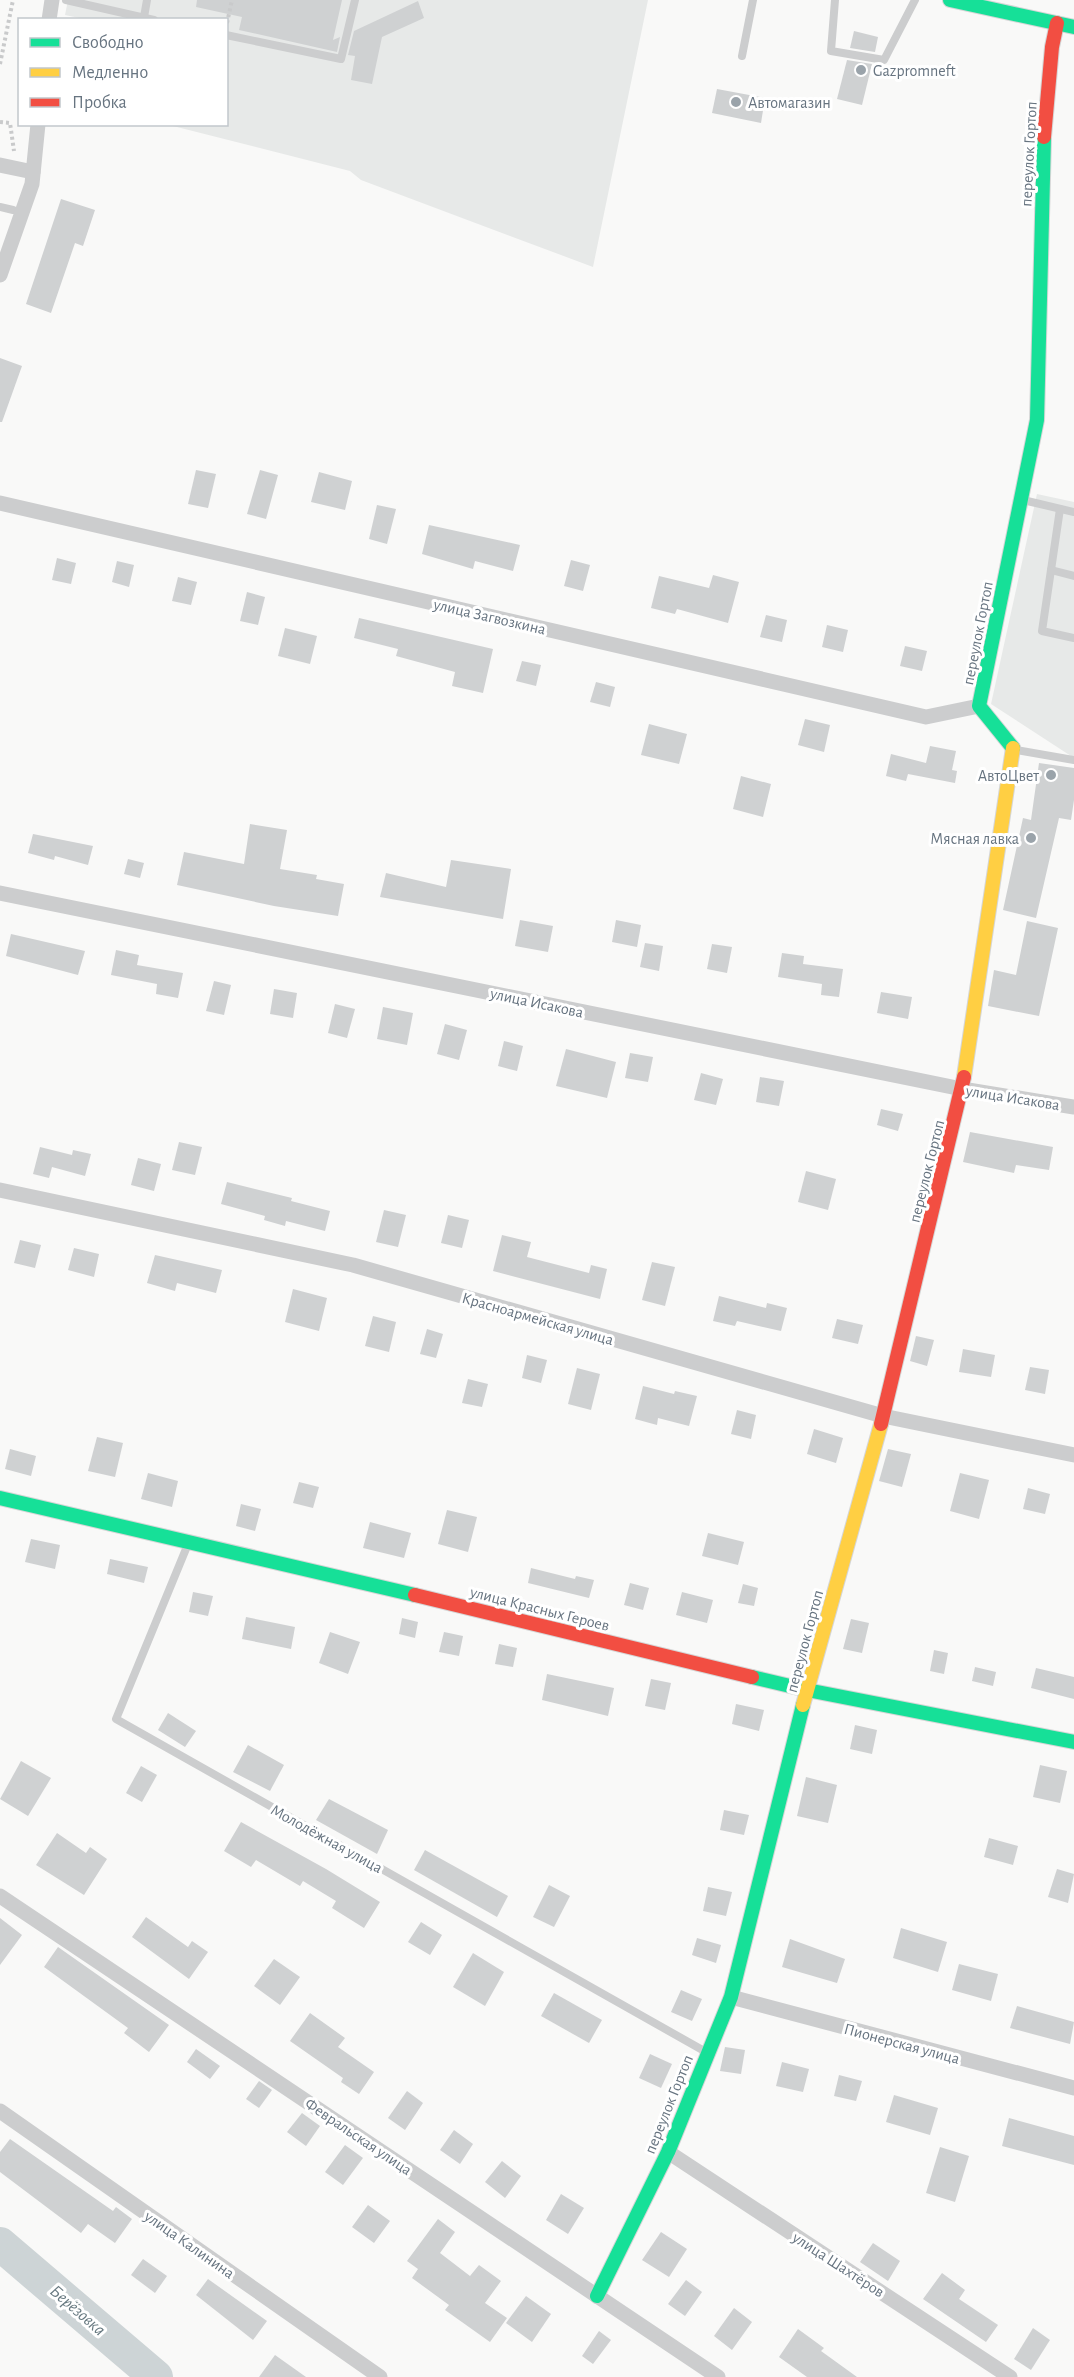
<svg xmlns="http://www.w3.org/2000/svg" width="1074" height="2377" viewBox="0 0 1074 2377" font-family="'Alegreya Sans',sans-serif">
<rect width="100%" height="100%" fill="#f9f9f8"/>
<!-- built -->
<g fill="#e7e9e8">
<path d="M68 0H648L593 267 361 180 350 171 169 125 226 124V20H89L65 15Z"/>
<path d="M1037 494 1074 502V758L991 704Z"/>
</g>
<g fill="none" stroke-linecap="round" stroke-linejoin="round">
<!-- river -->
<path stroke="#cdd4d6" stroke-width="34" d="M0 2244 156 2377"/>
</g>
<!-- building -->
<g fill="#cfd1d2">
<path d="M197 0H342L333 40 340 37 337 52 239 30 242 17 196 7Z"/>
<path d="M418 1 424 18 382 37 372 84 351 80 355 56 348 55 354 31Z"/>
<path d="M854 31 878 37 875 52 850 48Z"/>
<path d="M847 60 872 64 862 105 837 99Z"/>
<path d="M717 89 765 98 761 123 712 113Z"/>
<path d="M61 199 95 210 83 246 75 243 51 313 26 304Z"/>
<path d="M0 358 22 366 2 422H0Z"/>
<path d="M196 470 216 474 208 508 188 504Z"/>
<path d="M260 470 278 475 266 519 247 514Z"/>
<path d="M319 472 352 481 345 510 311 502Z"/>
<path d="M377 505 396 509 387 544 369 539Z"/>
<path d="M429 525 520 545 513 571 475 561 473 569 422 554Z"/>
<path d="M57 558 76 563 71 584 52 580Z"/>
<path d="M571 560 590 565 583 591 564 586Z"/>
<path d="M117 561 134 565 129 587 112 582Z"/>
<path d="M713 575 739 582 728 623 677 609 675 614 651 608 659 576 709 588Z"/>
<path d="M178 577 197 582 191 605 172 601Z"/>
<path d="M247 592 265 597 258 625 240 621Z"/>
<path d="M766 615 787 620 782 642 760 637Z"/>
<path d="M359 618 493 649 483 693 452 686 455 672 396 656 398 649 354 638Z"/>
<path d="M827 625 848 630 843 652 822 647Z"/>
<path d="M285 628 317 636 310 664 278 656Z"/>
<path d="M905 646 927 651 922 671 900 666Z"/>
<path d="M522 661 541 665 536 686 516 681Z"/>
<path d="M596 682 615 687 610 707 590 702Z"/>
<path d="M805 719 830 725 824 752 798 745Z"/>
<path d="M649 724 687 734 679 764 641 755Z"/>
<path d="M930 746 956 751 952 770 957 771 955 783 908 774 906 781 886 776 891 754 926 763Z"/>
<path d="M1039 763 1074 768V800L1071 820 1059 818 1036 918 1003 910 1023 818 1031 820Z"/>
<path d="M741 776 771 784 763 817 733 809Z"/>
<path d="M250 824 287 830 280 869 317 875 316 879 344 884 338 916 274 906 177 885 184 852 244 864Z"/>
<path d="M33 834 93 846 88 865 55 856 54 860 28 853Z"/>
<path d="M128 859 144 863 140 878 124 874Z"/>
<path d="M451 860 511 869 503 919 380 897 386 873 446 887Z"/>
<path d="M520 920 553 926 548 952 515 946Z"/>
<path d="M616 920 641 925 637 947 612 942Z"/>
<path d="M1027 921 1058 928 1039 1016 988 1006 994 970 1016 975Z"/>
<path d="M11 934 85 951 78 975 6 956Z"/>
<path d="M645 943 663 946 659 971 640 967Z"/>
<path d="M712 944 732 947 727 973 707 969Z"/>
<path d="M116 950 139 955 137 965 183 973 178 998 156 994 157 984 111 975Z"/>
<path d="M782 953 804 956 803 964 843 969 839 997 821 995 822 984 778 977Z"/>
<path d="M214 981 231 985 224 1015 206 1011Z"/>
<path d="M274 989 297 993 293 1018 270 1014Z"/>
<path d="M881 992 912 997 908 1019 877 1013Z"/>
<path d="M335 1004 355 1009 347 1038 328 1033Z"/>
<path d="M383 1007 413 1013 407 1045 377 1039Z"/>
<path d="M445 1024 467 1030 459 1060 437 1054Z"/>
<path d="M504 1041 523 1046 517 1071 498 1066Z"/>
<path d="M566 1049 616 1062 607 1098 556 1086Z"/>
<path d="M630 1053 653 1057 648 1082 625 1078Z"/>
<path d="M701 1073 723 1079 716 1105 694 1100Z"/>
<path d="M760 1077 784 1081 779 1106 756 1102Z"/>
<path d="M881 1109 903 1114 898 1131 877 1125Z"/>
<path d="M970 1132 1053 1147 1049 1170 1016 1165 1014 1173 963 1162Z"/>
<path d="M179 1142 202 1147 195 1175 172 1170Z"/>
<path d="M40 1147 72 1155 73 1150 91 1154 85 1176 52 1167 49 1178 33 1174Z"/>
<path d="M138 1158 161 1164 154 1191 131 1185Z"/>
<path d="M806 1171 836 1179 828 1210 798 1202Z"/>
<path d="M227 1182 292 1198 291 1201 330 1211 325 1231 286 1221 285 1226 264 1220 265 1216 221 1204Z"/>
<path d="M384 1210 406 1215 398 1247 376 1242Z"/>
<path d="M448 1215 469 1220 462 1248 441 1243Z"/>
<path d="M502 1235 531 1242 527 1257 589 1273 591 1265 607 1269 600 1299 493 1271Z"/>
<path d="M20 1240 41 1245 35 1268 14 1263Z"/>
<path d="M74 1248 99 1254 94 1277 68 1270Z"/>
<path d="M155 1255 222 1270 216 1293 177 1283 175 1291 147 1283Z"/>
<path d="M652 1262 675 1267 665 1306 642 1300Z"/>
<path d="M293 1289 327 1298 319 1331 285 1322Z"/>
<path d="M719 1296 766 1308 767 1303 787 1308 781 1331 737 1321 735 1326 713 1321Z"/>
<path d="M373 1316 396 1322 389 1352 365 1346Z"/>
<path d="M837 1319 863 1325 858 1344 832 1338Z"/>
<path d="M427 1329 443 1334 436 1358 420 1354Z"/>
<path d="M916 1336 934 1340 927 1366 910 1361Z"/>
<path d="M963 1349 995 1355 991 1377 959 1372Z"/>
<path d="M527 1355 547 1360 541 1383 522 1378Z"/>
<path d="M1030 1367 1049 1370 1045 1394 1025 1390Z"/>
<path d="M577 1368 600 1374 591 1410 568 1404Z"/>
<path d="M468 1379 488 1384 482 1407 462 1403Z"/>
<path d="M643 1386 674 1394 675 1391 697 1396 689 1426 658 1418 657 1425 635 1419Z"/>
<path d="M737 1410 756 1415 751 1439 731 1434Z"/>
<path d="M814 1429 843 1438 836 1463 807 1454Z"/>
<path d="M97 1437 123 1443 115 1477 88 1471Z"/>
<path d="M10 1449 36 1456 31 1476 5 1469Z"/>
<path d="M888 1449 911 1454 902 1487 879 1481Z"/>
<path d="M148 1473 178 1481 172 1507 141 1499Z"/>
<path d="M960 1473 989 1480 979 1519 950 1511Z"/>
<path d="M299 1482 319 1487 313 1508 293 1503Z"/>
<path d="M1028 1488 1050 1494 1045 1514 1023 1509Z"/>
<path d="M241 1504 261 1509 255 1531 236 1526Z"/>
<path d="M447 1510 477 1517 468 1552 438 1544Z"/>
<path d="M370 1522 411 1533 404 1558 363 1548Z"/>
<path d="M708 1533 744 1542 738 1565 702 1556Z"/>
<path d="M31 1539 60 1545 55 1569 25 1562Z"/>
<path d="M110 1559 148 1567 144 1583 107 1574Z"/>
<path d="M531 1568 575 1579 576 1576 594 1580 589 1598 528 1583Z"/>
<path d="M630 1583 649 1588 643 1610 624 1605Z"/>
<path d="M743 1584 758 1588 754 1606 738 1603Z"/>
<path d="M193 1592 213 1596 208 1616 189 1612Z"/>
<path d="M682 1592 713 1600 707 1623 676 1615Z"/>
<path d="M246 1617 295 1627 291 1649 242 1639Z"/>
<path d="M402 1618 418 1622 415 1638 399 1634Z"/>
<path d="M851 1619 869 1623 862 1653 843 1649Z"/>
<path d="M330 1632 360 1642 348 1674 319 1663Z"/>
<path d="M444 1632 463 1636 459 1656 439 1652Z"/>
<path d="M499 1644 517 1648 513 1667 495 1664Z"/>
<path d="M934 1650 948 1653 944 1674 930 1671Z"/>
<path d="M975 1667 996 1672 993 1686 972 1681Z"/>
<path d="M1036 1668 1074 1677V1699L1031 1688Z"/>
<path d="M547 1674 614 1688 608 1716 542 1700Z"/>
<path d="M651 1679 671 1683 665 1710 645 1706Z"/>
<path d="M736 1704 764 1710 759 1731 732 1724Z"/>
<path d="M168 1713 196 1731 185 1747 158 1730Z"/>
<path d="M855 1725 877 1730 872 1754 850 1749Z"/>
<path d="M248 1745 284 1765 270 1791 233 1772Z"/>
<path d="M21 1761 51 1778 28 1816 0 1799Z"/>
<path d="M1040 1765 1067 1771 1060 1803 1033 1797Z"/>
<path d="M141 1766 157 1775 142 1802 126 1793Z"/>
<path d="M806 1777 837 1785 828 1823 797 1816Z"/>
<path d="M329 1799 388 1830 377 1854 316 1820Z"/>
<path d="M724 1810 749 1815 744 1835 720 1830Z"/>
<path d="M241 1822 326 1869 380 1902 364 1928 332 1908 336 1901 303 1881 300 1886 256 1860 251 1867 224 1851Z"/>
<path d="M57 1833 86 1853 90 1847 107 1859 84 1895 36 1865Z"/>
<path d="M989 1838 1018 1846 1013 1865 984 1857Z"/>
<path d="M425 1850 508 1896 497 1917 414 1870Z"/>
<path d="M1057 1869 1074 1874 1068 1903 1048 1897Z"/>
<path d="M549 1885 570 1896 554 1927 533 1917Z"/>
<path d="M708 1887 732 1892 726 1916 703 1911Z"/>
<path d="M146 1917 188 1947 192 1941 208 1952 189 1979 132 1937Z"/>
<path d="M0 1918 22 1935 0 1965Z"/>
<path d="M421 1922 442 1935 430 1955 408 1942Z"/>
<path d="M901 1928 947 1942 938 1972 893 1958Z"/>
<path d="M697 1938 721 1945 716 1963 692 1955Z"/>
<path d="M790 1939 845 1959 837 1983 782 1967Z"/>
<path d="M58 1947 169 2025 149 2052 124 2033 128 2028 44 1967Z"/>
<path d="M473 1953 504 1972 485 2006 453 1987Z"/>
<path d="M274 1959 300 1977 280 2005 254 1986Z"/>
<path d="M959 1964 998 1974 991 2001 952 1990Z"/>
<path d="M681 1990 702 1999 692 2021 671 2012Z"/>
<path d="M554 1993 602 2020 589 2043 541 2016Z"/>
<path d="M1017 2006 1074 2022 1070 2044 1010 2028Z"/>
<path d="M310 2013 345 2038 338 2047 374 2072 359 2094 341 2082 343 2078 290 2041Z"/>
<path d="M725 2047 745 2050 741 2074 720 2071Z"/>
<path d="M196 2049 220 2066 210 2079 187 2062Z"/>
<path d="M650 2054 672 2064 661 2088 639 2078Z"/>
<path d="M782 2062 809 2069 803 2092 776 2086Z"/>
<path d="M839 2075 862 2081 856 2101 834 2096Z"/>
<path d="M259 2081 272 2090 259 2108 246 2099Z"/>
<path d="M407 2091 423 2103 405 2130 388 2118Z"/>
<path d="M894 2095 938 2108 930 2135 886 2122Z"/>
<path d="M302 2113 320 2126 306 2146 287 2132Z"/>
<path d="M1009 2118 1074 2136V2165L1002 2146Z"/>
<path d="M454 2130 473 2144 460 2164 440 2150Z"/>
<path d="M10 2139 113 2211 116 2207 132 2219 115 2243 88 2224 81 2233 0 2172V2152Z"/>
<path d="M345 2145 363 2158 343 2185 325 2172Z"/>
<path d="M940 2147 969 2156 955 2202 926 2193Z"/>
<path d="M502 2161 521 2176 505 2198 485 2182Z"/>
<path d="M561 2194 584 2208 568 2234 546 2220Z"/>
<path d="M368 2205 390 2221 374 2243 352 2227Z"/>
<path d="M438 2219 455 2232 440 2253 470 2276 479 2265 501 2281 485 2303 507 2318 490 2342 445 2310 449 2305 412 2278 418 2269 407 2261Z"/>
<path d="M661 2232 687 2249 669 2277 642 2260Z"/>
<path d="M873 2243 900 2261 888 2281 860 2262Z"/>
<path d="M143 2259 167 2276 155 2293 131 2275Z"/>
<path d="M942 2273 965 2290 959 2299 998 2325 986 2342 923 2299Z"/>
<path d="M208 2279 267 2321 253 2340 196 2295Z"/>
<path d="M686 2280 702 2292 685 2316 668 2304Z"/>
<path d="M526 2296 551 2314 532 2342 506 2323Z"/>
<path d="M734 2308 752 2322 732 2350 714 2336Z"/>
<path d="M1033 2328 1050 2340 1031 2370 1014 2359Z"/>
<path d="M798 2329 824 2348 821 2351 857 2377H807L779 2357Z"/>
<path d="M599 2331 611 2340 593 2364 582 2356Z"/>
<path d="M275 2355 306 2377H259Z"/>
</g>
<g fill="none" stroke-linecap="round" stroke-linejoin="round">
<defs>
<g id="fast">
<path d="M950 0 1074 27"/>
<path d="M1013 748 979 706 1037 420 1044 137"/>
<path d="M0 1498 415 1595"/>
<path d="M752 1677 807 1690 1074 1742"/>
<path d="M597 2296 668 2152 731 1997 803 1705"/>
</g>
<g id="slow">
<path d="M964 1077 1013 748"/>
<path d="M803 1705 881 1424"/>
</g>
<g id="jam">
<path d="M1044 137 1052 47 1057 23"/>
<path d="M881 1424 964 1077"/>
<path d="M415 1595 752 1677"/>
</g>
</defs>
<!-- fast casing -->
<use href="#fast" stroke="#d5d6d6" stroke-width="16"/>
<!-- slow casing -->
<use href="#slow" stroke="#d5d6d6" stroke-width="16"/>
<!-- jam casing -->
<use href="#jam" stroke="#d5d6d6" stroke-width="16"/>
<!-- path -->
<g stroke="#c9cacb" stroke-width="4" stroke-dasharray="3 3" stroke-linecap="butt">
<path d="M227 23 232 0"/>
<path d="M0 64 13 0"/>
<path d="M0 122 10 123 14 151"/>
</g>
<!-- lane -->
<g stroke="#cccdce" stroke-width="8">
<path d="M66 0 154 20"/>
<path d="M835 0 831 51 884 60 915 0"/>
<path d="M144 17 147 0"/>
<path d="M226 35 341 59 355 0"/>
<path d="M742 56 753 0"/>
<path d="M0 207 13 210"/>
<path d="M1023 500 1074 512"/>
<path d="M1060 509 1042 631 1074 638"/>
<path d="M1051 570 1074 576"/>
<path d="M1016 750 1074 760"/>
<path d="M188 1544 116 1719 706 2052"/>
</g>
<!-- street -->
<g stroke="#cccdce" stroke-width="15">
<path d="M49 20 52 0"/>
<path d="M0 165 33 172"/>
<path d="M0 275 32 184 38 124"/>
<path d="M0 503 926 717 979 706"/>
<path d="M0 893 962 1089 1074 1107"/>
<path d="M0 1190 353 1265 883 1416 1074 1455"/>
<path d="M0 1896 718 2377"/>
<path d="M731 1997 1074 2088"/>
<path d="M0 2111 380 2377"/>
<path d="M668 2152 1010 2377"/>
</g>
<!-- fast -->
<use href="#fast" stroke="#16e098" stroke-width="14"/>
<!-- slow -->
<use href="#slow" stroke="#ffcf43" stroke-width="14"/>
<!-- jam -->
<use href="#jam" stroke="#f24e42" stroke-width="14"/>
</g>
<!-- markers -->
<g fill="#9aa3aa" stroke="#fff" stroke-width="2">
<circle cx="861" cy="70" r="6"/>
<circle cx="736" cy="102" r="6"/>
<circle cx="1051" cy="775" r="6"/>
<circle cx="1031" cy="838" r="6"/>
</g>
<g text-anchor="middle" stroke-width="6" stroke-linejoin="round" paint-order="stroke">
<!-- poi labels -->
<g font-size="16" fill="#677480" stroke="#fff" text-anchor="start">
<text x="873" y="76">Gazpromneft</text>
<text x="748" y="108">Автомагазин</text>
<text x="1039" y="781" text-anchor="end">АвтоЦвет</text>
<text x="1019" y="844" text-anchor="end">Мясная лавка</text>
</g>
<!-- street labels -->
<g font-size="16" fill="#677480" stroke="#fff">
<text transform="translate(1028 154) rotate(-87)" y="6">переулок Гортоп</text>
<text transform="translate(490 616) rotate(13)" y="6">улица Загвозкина</text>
<text transform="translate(977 633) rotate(-79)" y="6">переулок Гортоп</text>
<text transform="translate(537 1002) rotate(12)" y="6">улица Исакова</text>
<text transform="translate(1013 1097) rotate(9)" y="6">улица Исакова</text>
<text transform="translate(926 1171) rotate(-76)" y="6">переулок Гортоп</text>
<text transform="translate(538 1318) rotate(16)" y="6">Красноармейская улица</text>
<text transform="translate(540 1608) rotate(14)" y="6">улица Красных Героев</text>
<text transform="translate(804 1641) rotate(-75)" y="6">переулок Гортоп</text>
<text transform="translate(327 1838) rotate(29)" y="6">Молодёжная улица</text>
<text transform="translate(902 2043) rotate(15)" y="6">Пионерская улица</text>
<text transform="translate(668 2104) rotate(-68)" y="6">переулок Гортоп</text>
<text transform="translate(359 2136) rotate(34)" y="6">Февральская улица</text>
<text transform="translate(190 2244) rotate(35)" y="6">улица Калинина</text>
<text transform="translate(839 2264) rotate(33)" y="6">улица Шахтёров</text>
</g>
<!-- water labels -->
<g font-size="18" font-style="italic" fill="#677980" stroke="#fff">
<text transform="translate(78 2310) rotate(41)" y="6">Берёзовка</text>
</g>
</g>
<!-- legend -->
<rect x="18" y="18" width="210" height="108" fill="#ffffff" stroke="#c2c7cc" stroke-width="1.5"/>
<rect x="30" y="38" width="30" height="9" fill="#16e098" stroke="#c2c7cc" stroke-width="1.5"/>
<text x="72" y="48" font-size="18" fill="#677480">Свободно</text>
<rect x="30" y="68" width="30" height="9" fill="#ffcf43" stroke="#c2c7cc" stroke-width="1.5"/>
<text x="72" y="78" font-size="18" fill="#677480">Медленно</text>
<rect x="30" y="98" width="30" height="9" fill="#f24e42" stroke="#c2c7cc" stroke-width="1.5"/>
<text x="72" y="108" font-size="18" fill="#677480">Пробка</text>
</svg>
